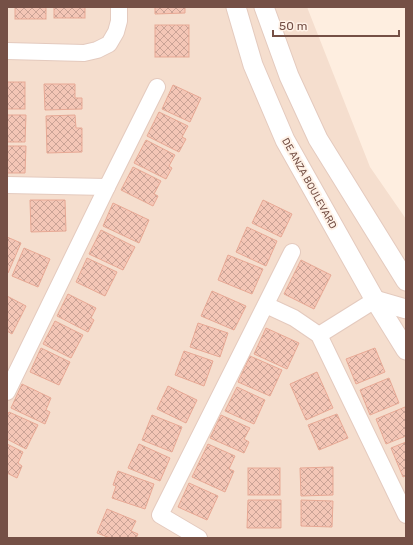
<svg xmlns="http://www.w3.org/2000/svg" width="413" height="545" viewBox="0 0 413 545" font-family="Rubik,sans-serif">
<defs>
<pattern id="building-cross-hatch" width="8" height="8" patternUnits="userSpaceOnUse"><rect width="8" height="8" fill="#f4c6b6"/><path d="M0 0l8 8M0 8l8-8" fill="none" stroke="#caa396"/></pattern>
</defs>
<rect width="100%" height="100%" fill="#feeee0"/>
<!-- residential -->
<path fill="#f5dece" d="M7 7H307L370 167 406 219V538H7Z"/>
<!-- building -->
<g fill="url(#building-cross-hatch)" stroke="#e8a995">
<rect x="15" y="7" width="31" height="12"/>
<rect x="54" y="7" width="31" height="11"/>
<path d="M155 7H185V13L155 14Z"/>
<rect x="155" y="25" width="34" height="32"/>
<rect x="7" y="82" width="18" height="27"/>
<path d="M44 84H75V98H82V109L45 110Z"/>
<path d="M173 85 201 98 190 122 162 109Z"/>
<path d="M159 112 188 126 182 137 186 139 179 152 147 136Z"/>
<path d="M7 115H26L25 142H7Z"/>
<path d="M75 115 76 128H82V152L47 153 46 116Z"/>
<path d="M146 140 175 155 169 166 172 168 166 179 134 163Z"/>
<path d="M7 146H26L25 173H7Z"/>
<path d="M133 167 161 181 154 194 158 196 153 206 121 190Z"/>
<path d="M30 200H65L66 231 31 232Z"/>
<path d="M263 200 292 214 281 237 252 223Z"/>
<path d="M113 203 149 220 139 243 103 226Z"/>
<path d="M247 227 277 241 266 266 236 252Z"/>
<path d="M101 230 135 247 123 270 89 254Z"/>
<path d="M7 237 21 243 8 273 7 272Z"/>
<path d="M24 248 50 259 38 287 12 276Z"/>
<path d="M228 255 263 269 252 294 218 280Z"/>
<path d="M87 258 117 272 105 296 76 282Z"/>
<path d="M301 260 331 275 314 309 284 294Z"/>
<path d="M212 291 246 306 234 330 201 316Z"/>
<path d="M68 294 96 308 91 318 94 320 88 332 57 316Z"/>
<path d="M7 296 26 306 12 334 7 331Z"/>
<path d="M55 321 83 335 71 358 43 344Z"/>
<path d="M198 323 228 333 220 357 190 347Z"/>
<path d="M266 328 299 343 287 369 254 354Z"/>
<path d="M41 348 70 362 59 385 30 372Z"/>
<path d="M375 348 385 372 356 384 346 359Z"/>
<path d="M184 351 213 361 204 386 175 375Z"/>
<path d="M250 356 282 370 270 396 238 382Z"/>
<path d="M317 372 333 408 306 420 290 384Z"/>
<path d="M389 378 399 403 370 415 360 390Z"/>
<path d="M22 384 51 398 46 410 50 412 45 424 11 408Z"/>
<path d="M168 386 197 400 186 423 157 409Z"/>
<path d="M237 387 265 400 254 424 225 411Z"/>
<path d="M405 407 406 411V436L386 444 376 419Z"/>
<path d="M9 412 38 425 26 449 7 439V416Z"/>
<path d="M337 414 348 438 319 450 308 425Z"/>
<path d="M152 415 182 427 172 452 142 440Z"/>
<path d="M221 415 250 428 244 439 249 442 244 453 210 438Z"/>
<path d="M406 442V476L403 477 391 448Z"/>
<path d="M7 444 23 452 18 463 22 466 17 478 7 473Z"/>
<path d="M139 444 170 458 160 481 128 468Z"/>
<path d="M208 444 235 456 229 469 234 471 225 492 192 477Z"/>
<path d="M333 467V495L301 496 300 468Z"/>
<rect x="248" y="468" width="32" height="27"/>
<path d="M118 471 154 484 145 509 112 498 116 486 113 485Z"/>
<path d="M189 483 218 496 207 520 178 507Z"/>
<path d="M248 500H281V528H247Z"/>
<path d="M301 500 333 501 332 527 301 526Z"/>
<path d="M107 509 136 521 131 531 138 534 136 538H110L97 533Z"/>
</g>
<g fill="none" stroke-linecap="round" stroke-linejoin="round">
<defs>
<g id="minor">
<path d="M7 51 84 53 97 50 109 44 116 32 119 21V7"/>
<path d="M7 185 107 187 157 87"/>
<path d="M266 305 294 318 319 335 406 515"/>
<path d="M319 335 375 300"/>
<path d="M7 392 107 187"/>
<path d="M199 538 160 515 292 252"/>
</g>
<g id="tertiary">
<path d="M236 7 253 65 285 140 375 300 406 350"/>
<path d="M264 7 289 76 318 139 406 281"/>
<path d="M375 300 406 309"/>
</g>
</defs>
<!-- minor casing -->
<use href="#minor" stroke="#e4cabe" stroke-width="18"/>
<!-- tertiary casing -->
<use href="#tertiary" stroke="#e4cabe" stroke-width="21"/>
<!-- minor -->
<use href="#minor" stroke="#fff" stroke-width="16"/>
<!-- tertiary -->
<use href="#tertiary" stroke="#fff" stroke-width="19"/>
</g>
<g text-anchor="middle" stroke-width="4" stroke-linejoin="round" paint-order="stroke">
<!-- street labels -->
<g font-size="10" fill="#755046" stroke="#fff2e7">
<text transform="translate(310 183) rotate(61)" y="4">DE ANZA BOULEVARD</text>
</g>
</g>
<!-- border -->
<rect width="413" height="545" fill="none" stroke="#755046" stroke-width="16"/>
<!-- scale -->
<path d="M273 30v6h126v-6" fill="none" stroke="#755046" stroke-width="2"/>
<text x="279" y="30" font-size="12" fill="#755046" stroke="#fff2e7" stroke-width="3" paint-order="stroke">50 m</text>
</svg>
